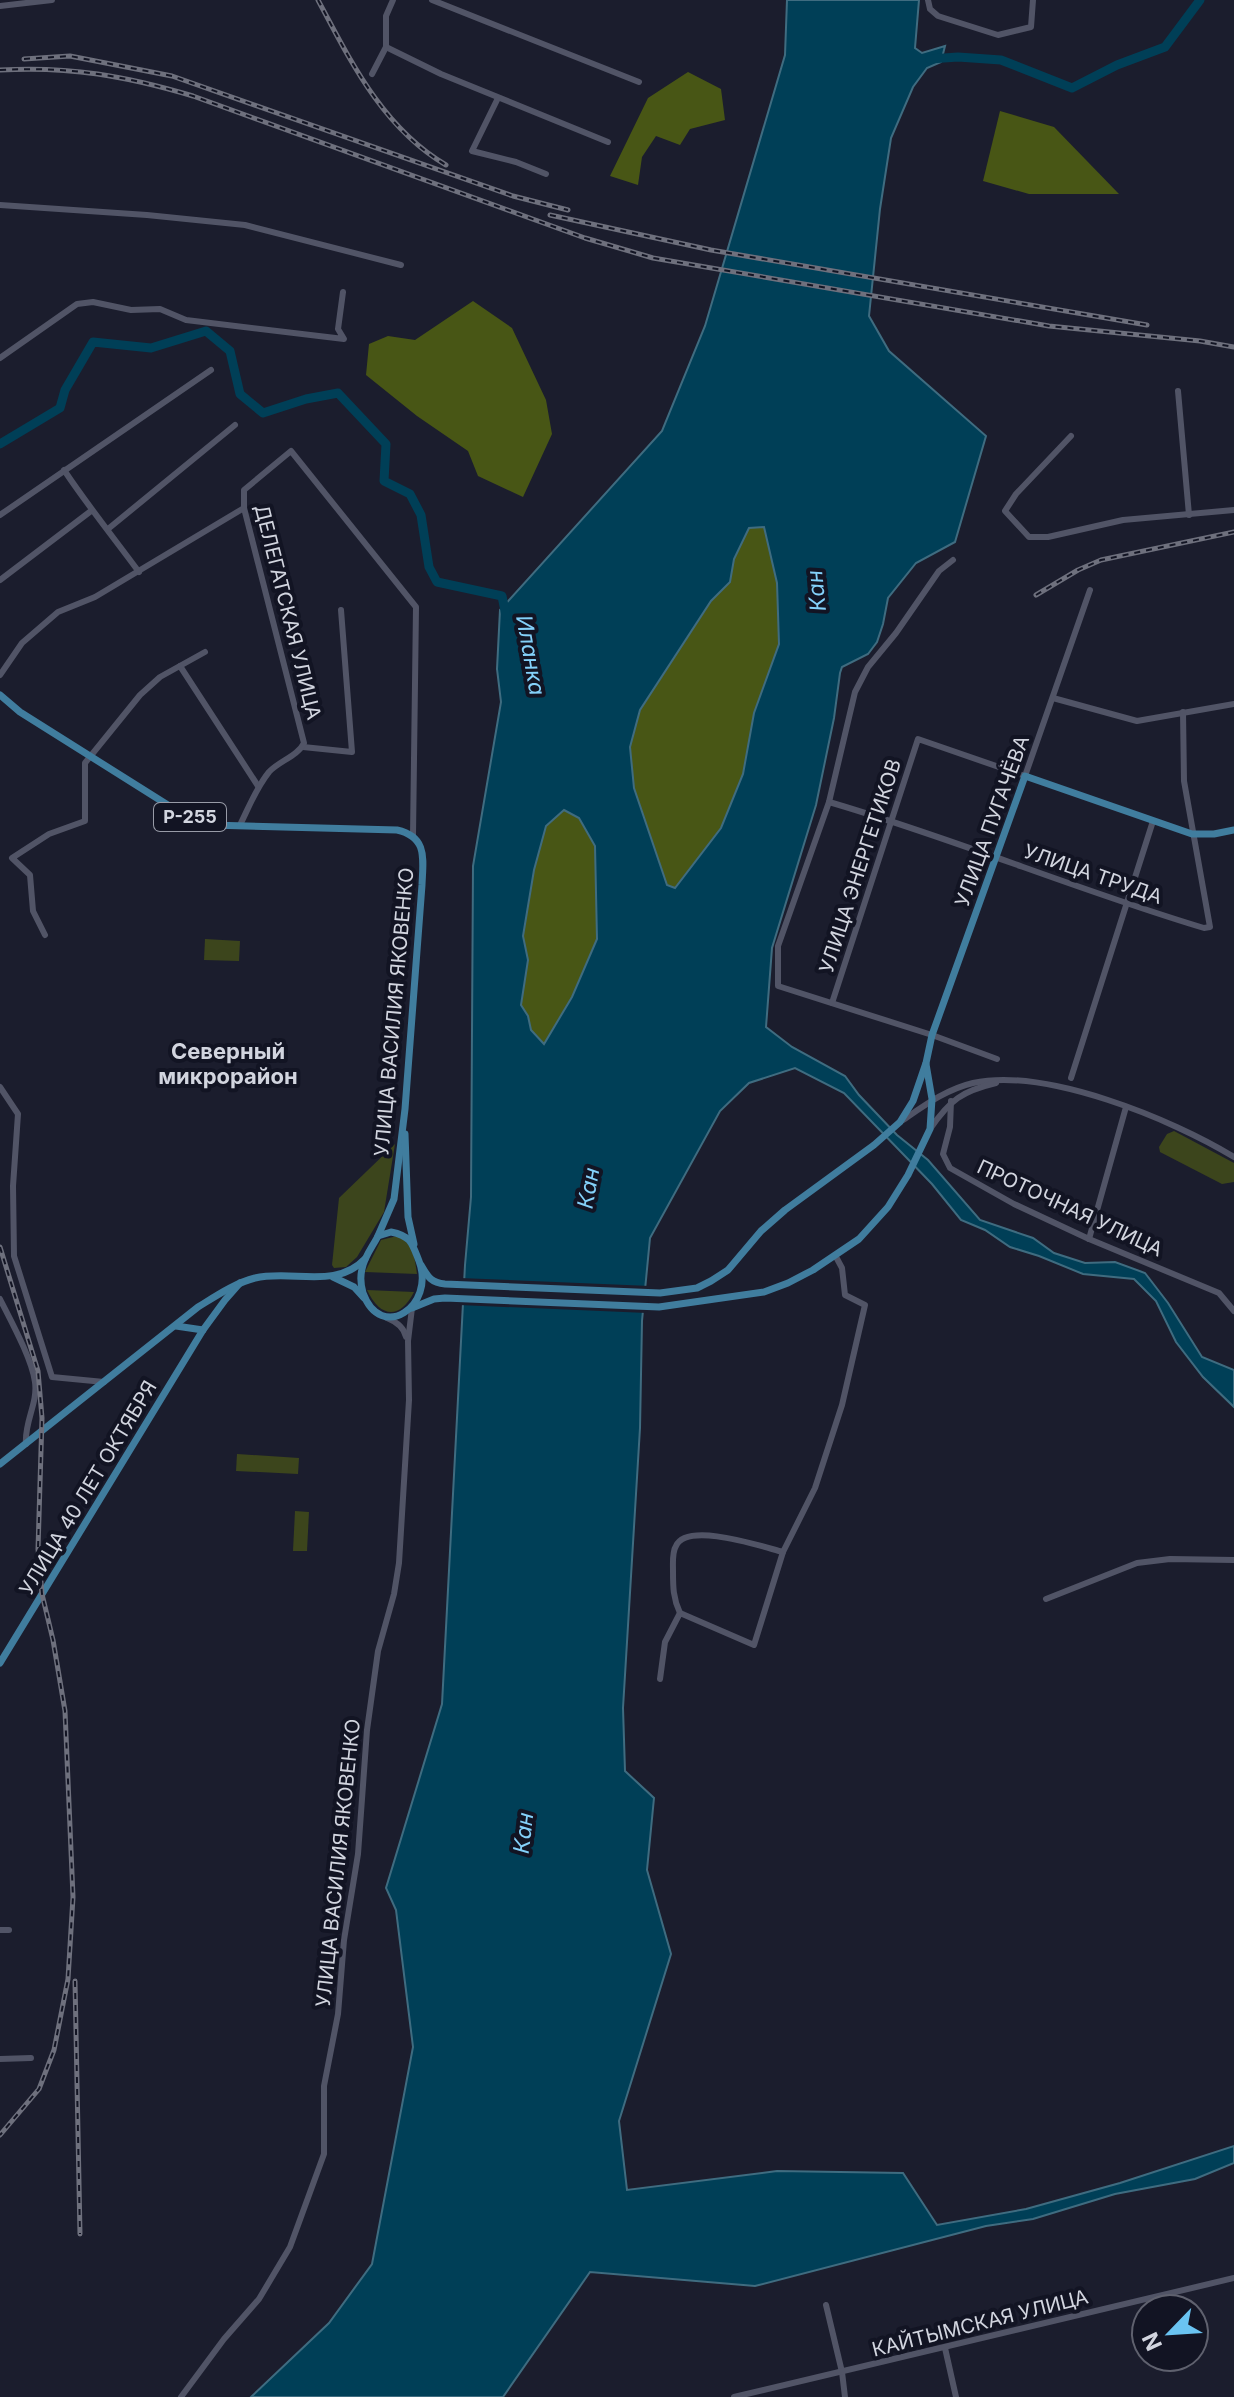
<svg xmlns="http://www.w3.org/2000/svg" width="1234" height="2397" viewBox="0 0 1234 2397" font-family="Inter,sans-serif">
<rect width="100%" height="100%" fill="#1b1d2d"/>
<!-- green -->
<g fill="#3c451c">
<path d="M205 939 240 941 239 961 204 960Z"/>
<path d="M1174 1131 1234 1163V1182L1222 1184 1160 1152 1159 1147 1167 1134Z"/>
<path d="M395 1144 384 1212 357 1257 346 1267 334 1268 332 1265 339 1198Z"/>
<path d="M397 1236C413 1242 415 1259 417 1274L365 1272 381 1240Z"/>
<path d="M367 1290 414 1292C400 1320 380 1318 367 1290Z"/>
<path d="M237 1454 299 1458 298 1474 236 1471Z"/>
<path d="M295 1511 309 1512 307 1551H293Z"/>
</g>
<!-- forest -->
<g fill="#485615">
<path d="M688 72 721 89 725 120 690 129 680 145 656 136 642 157 638 185 610 176 648 98Z"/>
<path d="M1000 111 1054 127 1119 194H1029L983 181Z"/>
<path d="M473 301 512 328 546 400 552 434 523 497 478 476 468 451 417 416 366 375 369 344 388 336 415 340Z"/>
<path d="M764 527 777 583 779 644 754 713 743 774 721 828 675 888 667 885 634 788 630 747 640 710 711 601 730 582 734 559 749 528Z"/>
<path d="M564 810 579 818 595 846 597 939 572 997 544 1045 531 1030 528 1016 521 1005 528 960 523 936 534 871 546 826Z"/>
</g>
<!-- water -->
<path fill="#003f57" stroke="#3f6c80" stroke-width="2" fill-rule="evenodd" d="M787 0H919L915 48 922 53 945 46 941 62 927 68 913 87 891 138 880 209 869 316 889 351 986 436 955 542 916 563 888 598 883 624 877 642 868 654 842 667 840 673 834 718 816 805 772 948 766 1027 792 1047 845 1076 859 1095 897 1135 928 1160 980 1220 1033 1238 1054 1253 1085 1263 1115 1262 1145 1273 1168 1303 1202 1357 1234 1370V1407L1203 1377 1176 1342 1156 1301 1134 1279 1083 1274 1039 1256 1010 1247 985 1230 961 1220 932 1184 844 1093 795 1068 749 1083 720 1111 650 1238 642 1321 640 1428 623 1708 625 1771 654 1798 647 1870 671 1954 619 2121 627 2190 777 2171 903 2173 937 2225 1026 2209 1120 2183 1234 2146V2163L1195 2179 1115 2194 1033 2219 986 2226 755 2286 590 2272 503 2397H251L329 2323 372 2264 413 2047 396 1910 386 1888 442 1704 465 1265 471 1197 473 866 501 702 497 669 500 610 662 431 705 326 785 55ZM764 527 777 583 779 644 754 713 743 774 721 828 675 888 667 885 634 788 630 747 640 710 711 601 730 582 734 559 749 528ZM564 810 579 818 595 846 597 939 572 997 544 1044 531 1030 528 1016 521 1005 528 960 523 936 534 870 546 826Z"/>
<!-- pier -->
<path fill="#1b1d2d" d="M460 1278 650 1286 647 1313 459 1305Z"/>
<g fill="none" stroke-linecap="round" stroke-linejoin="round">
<!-- river -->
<g stroke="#003f57" stroke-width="9">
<path d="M930 59 958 57 1001 60 1072 88 1117 65 1165 47 1200 0"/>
<path d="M0 444 60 408 65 390 93 342 151 348 206 331 230 351 240 394 263 413 306 399 338 393 386 444 384 481 410 494 421 515 429 567 437 582 502 596 506 616"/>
</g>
<!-- minor -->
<g stroke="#515466" stroke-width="6">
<path d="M432 0 639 82"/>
<path d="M928 0 930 9 938 16 998 35 1031 27 1033 0"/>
<path d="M0 6 52 0"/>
<path d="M386 47 441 74 608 142"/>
<path d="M372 74 386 47V16L393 0"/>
<path d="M498 98 472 151 516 162 546 174"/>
<path d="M0 205 147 215 245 225 401 265"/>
<path d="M0 358 77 304 93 302 131 310 160 309 186 320 344 339 338 329 343 292"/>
<path d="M1178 391 1189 515"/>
<path d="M1071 436 1016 494 1005 511 1029 537H1048L1123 520 1234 510"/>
<path d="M64 470C88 506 114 538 139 572"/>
<path d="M0 515 211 370"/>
<path d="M108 529 235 425"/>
<path d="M953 560 939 571 896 633 868 667 855 692 829 802 778 946V986L932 1035 997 1059"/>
<path d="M0 580 91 511"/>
<path d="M180 666 258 786"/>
<path d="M0 675 22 643 58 612 95 597 244 508"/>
<path d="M1053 698 1137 721 1234 704"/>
<path d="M303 747 352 752 341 610"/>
<path d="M829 802C956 839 1077 890 1204 928L1210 927 1184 781 1183 712"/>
<path d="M240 825C249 807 256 788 269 772 279 761 298 756 304 743L244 508V490L291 451 416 607 413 836"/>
<path d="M45 935 33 911 30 875 12 858 49 834 85 821V763L140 695 160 677 205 652"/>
<path d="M832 1003 918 739 1025 776 1090 590"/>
<path d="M1071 1078 1153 821"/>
<path d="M0 1087 18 1114 13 1186 14 1256 52 1377 104 1382"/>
<path d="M951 1101 950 1127 943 1154 950 1168 1014 1204 1089 1239 1219 1293 1234 1311"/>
<path d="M903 1120C925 1105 947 1089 973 1083 1045 1067 1172 1119 1234 1157"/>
<path d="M930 1129C950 1100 962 1091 996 1083"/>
<path d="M1089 1239 1126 1107"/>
<path d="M0 1299C11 1321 32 1359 35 1382 38 1404 24 1422 26 1444"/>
<path d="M387 1318C397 1322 404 1327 406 1337"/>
<path d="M1046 1599 1137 1563 1170 1559 1234 1560"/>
<path d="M680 1613C673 1598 673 1587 673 1571 673 1563 672 1552 676 1546 687 1521 763 1547 783 1552"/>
<path d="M660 1679 665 1642 680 1613 754 1645 783 1552 815 1488 842 1405 865 1305 845 1295 842 1268 835 1255"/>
<path d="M0 1930H9"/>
<path d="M0 2059 31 2058"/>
<path d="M826 2305 842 2372 845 2397"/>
<path d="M945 2348 956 2397"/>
<path d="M181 2397 224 2339 259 2299 290 2247 324 2154V2086L338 2014 344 1940 358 1854 367 1730 378 1651 394 1594 399 1563 409 1400 408 1341 412 1308"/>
<path d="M734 2397 1234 2278"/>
</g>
<!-- major -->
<g stroke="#407d9e" stroke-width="7">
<path d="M0 695 20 712 171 807 210 825 397 830C428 837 423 859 422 885L405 1109 394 1199 378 1236"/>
<path d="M405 1134 408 1217 414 1244"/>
<path d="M391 1232C411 1236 412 1243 419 1261 436 1306 381 1343 363 1293 361 1286 360 1277 362 1269 364 1257 373 1246 378 1236Z"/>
<path d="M421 1265C428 1277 431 1283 445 1284L660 1293 697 1288 711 1281 728 1270 761 1231 785 1210 874 1145 900 1122 913 1101 926 1063 932 1035 1025 776 1192 834H1214L1234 830"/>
<path d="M333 1277 354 1287 364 1298"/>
<path d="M412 1308 434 1299 445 1298 659 1307 764 1292 788 1283 813 1270 859 1239 888 1207 908 1175 930 1129 932 1099 926 1064"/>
<path d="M176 1326 203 1330"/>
<path d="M0 1464 198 1307C216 1296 235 1283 255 1278 291 1269 336 1290 365 1259"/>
<path d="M0 1663 203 1330 225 1300 240 1283"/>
</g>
<defs>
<g id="rail">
<path d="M318 0C351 62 383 128 446 165"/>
<path d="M24 59 70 56 172 76 513 196 568 210"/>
<path d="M0 70C70 66 126 76 193 96L585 238 653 258 1049 326 1200 341 1234 347"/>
<path d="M550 215 711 250 1147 325"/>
<path d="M1036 595 1078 570 1101 560 1234 532"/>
<path d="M0 1247 38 1371 42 1418 38 1549 42 1594 53 1640 65 1711 73 1897 68 1979 54 2050 39 2089 0 2135"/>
<path d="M75 1981 80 2234"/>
</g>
</defs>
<!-- rail casing -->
<use href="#rail" stroke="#6e707d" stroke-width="5"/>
<!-- rail -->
<use href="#rail" stroke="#121423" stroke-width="2" stroke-dasharray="6" stroke-linecap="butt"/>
</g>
<g text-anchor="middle" stroke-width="8" stroke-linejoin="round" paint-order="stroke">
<!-- shield labels -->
<rect fill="#121423" stroke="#989ba7" stroke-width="2" x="154" y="803" width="72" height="28" rx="6"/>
<g font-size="18" font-weight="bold" fill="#d2d5df">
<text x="190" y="823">Р-255</text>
</g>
<!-- street labels -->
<g font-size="20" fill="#d2d5df" stroke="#121423">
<text transform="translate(288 612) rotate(76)" y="7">ДЕЛЕГАТСКАЯ УЛИЦА</text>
<text transform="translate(992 821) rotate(-70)" y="7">УЛИЦА ПУГАЧЁВА</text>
<text transform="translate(860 866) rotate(-72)" y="7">УЛИЦА ЭНЕРГЕТИКОВ</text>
<text transform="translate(1093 874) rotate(19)" y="7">УЛИЦА ТРУДА</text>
<text transform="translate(394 1012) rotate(-85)" y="7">УЛИЦА ВАСИЛИЯ ЯКОВЕНКО</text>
<text transform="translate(1070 1208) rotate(25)" y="7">ПРОТОЧНАЯ УЛИЦА</text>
<text transform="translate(88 1488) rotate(-59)" y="7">УЛИЦА 40 ЛЕТ ОКТЯБРЯ</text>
<text transform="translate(338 1863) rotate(-84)" y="7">УЛИЦА ВАСИЛИЯ ЯКОВЕНКО</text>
<text transform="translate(980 2323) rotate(-14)" y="7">КАЙТЫМСКАЯ УЛИЦА</text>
</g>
<!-- water labels -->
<g font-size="22" font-style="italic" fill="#84d1fa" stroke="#121423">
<text transform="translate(816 591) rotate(-96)" y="8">Кан</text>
<text transform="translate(531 655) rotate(80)" y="8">Иланка</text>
<text transform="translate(588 1188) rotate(-80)" y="8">Кан</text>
<text transform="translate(523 1833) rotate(-83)" y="8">Кан</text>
</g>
<!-- neighbourhood labels -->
<g font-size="22" font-weight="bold" fill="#d2d5df" stroke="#121423">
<text x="228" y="1059">Северный<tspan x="228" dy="25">микрорайон</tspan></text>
</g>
</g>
<!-- north arrow -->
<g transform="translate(1170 2333) rotate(245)"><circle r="38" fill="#121423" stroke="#5f616e" stroke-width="2"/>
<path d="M0-6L14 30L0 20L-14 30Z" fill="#6ac3f1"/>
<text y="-12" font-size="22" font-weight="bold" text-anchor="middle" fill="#d2d5df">N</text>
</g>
</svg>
